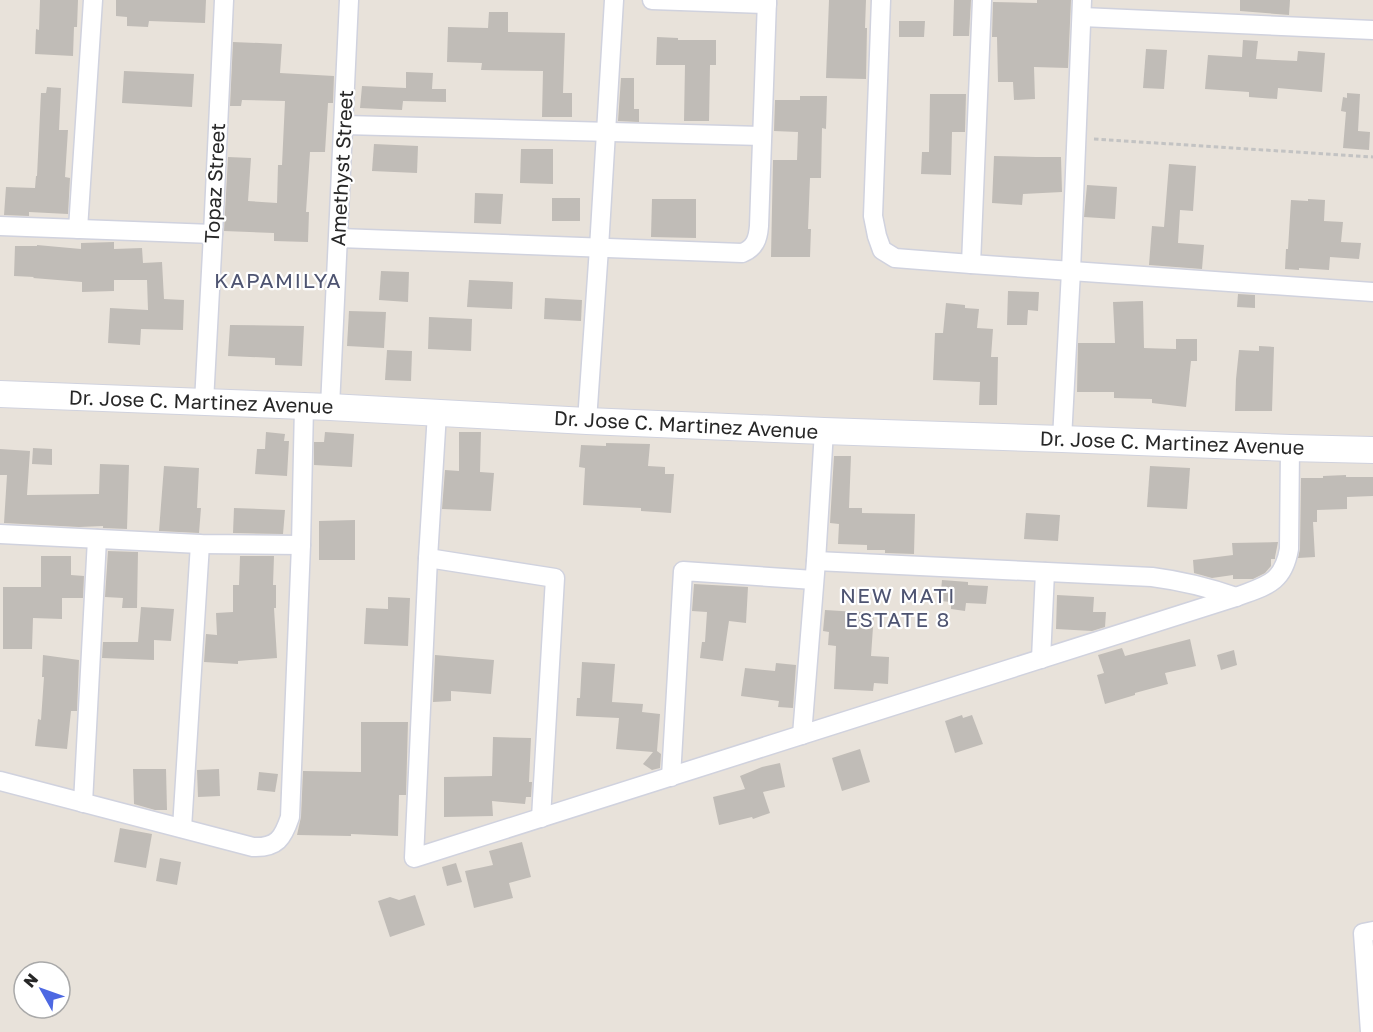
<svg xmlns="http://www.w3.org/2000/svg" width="1373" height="1032" viewBox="0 0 1373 1032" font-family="'Golos Text',sans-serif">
<rect width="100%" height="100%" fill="#e8e2da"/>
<!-- building -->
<g fill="#c0bcb7">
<path d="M40 0H78L77 27H74L73 56 35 54 36 29 39 30Z"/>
<path d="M116 0H206L205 23 149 21 148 27 127 26V17L116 16Z"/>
<path d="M829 0H866L865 28H867L866 79 826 78Z"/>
<path d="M954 0H971L969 36H953Z"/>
<path d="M1037 0H1071L1068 68 1034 67 1035 99 1014 100 1013 82H998L997 37H992L993 2 1037 3Z"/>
<path d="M1240 0H1290L1289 15 1240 11Z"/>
<path d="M489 12H508V32L565 33 563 93H572V117H542L543 71 481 70 482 63 447 62 448 27 488 28Z"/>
<path d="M899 21H925L924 37H899Z"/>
<path d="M657 37 678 38V40H716V65H710L709 121H684L685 65H656Z"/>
<path d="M1243 40 1258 41 1256 59 1297 61 1298 51 1325 53 1322 92 1278 88 1277 99 1249 97V92L1205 89 1208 55 1242 57Z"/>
<path d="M233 42 282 44 280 73 334 76 333 103H328L325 152H310L306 212H309L308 242 274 241V233L224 231 228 157 251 158 248 201 277 203 278 165H282L285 101 242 100 241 106H230Z"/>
<path d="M1146 49 1167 50 1164 89 1143 88Z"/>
<path d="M124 71 194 74 192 107 122 103Z"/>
<path d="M406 72 433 73 432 89H446V102L403 101 402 110 360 108 362 86 406 88Z"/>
<path d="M621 78H634V109H639V122L618 121Z"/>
<path d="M47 87 61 88 59 130H68L65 177 70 178 68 214 29 212V216L4 215 6 187 35 188 36 176H37L41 93H46Z"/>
<path d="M1347 93 1360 94 1358 131 1370 132 1369 150 1343 148 1346 112 1341 111 1343 97 1347 98Z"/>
<path d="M930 94H966L965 132H952L951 175 921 174 922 152H929Z"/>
<path d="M800 96H827L826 129 822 128 821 178H810L808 229H811L810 257H771L773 160H797L798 132 774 131 775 100H800Z"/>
<path d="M374 144 418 146 417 173 372 171Z"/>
<path d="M521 149H553V184L520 183Z"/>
<path d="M994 156 1036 157H1061L1062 192 1023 194 1022 205 992 203Z"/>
<path d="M1169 164 1196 166 1193 211 1180 210 1178 243 1204 245 1202 269 1149 265 1152 226 1164 227Z"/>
<path d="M1087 185 1117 187 1115 219 1084 217Z"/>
<path d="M475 193 503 194 501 224 474 223Z"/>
<rect x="552" y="198" width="28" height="23"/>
<path d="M652 199H696V238L651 237Z"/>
<path d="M1308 199 1325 200 1324 221 1343 222 1341 242 1361 243 1359 259 1330 257 1329 270 1299 268V270L1285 269 1286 249H1288L1291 200 1308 201Z"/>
<path d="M114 242V249L142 248 143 263 162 262 164 299 184 300 183 330 141 329 140 345 108 343 110 308 148 310 147 280H114V291L82 292V282L33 278 34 277 14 276 15 246H37V245L81 249V243Z"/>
<path d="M381 271 409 272 408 302 379 300Z"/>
<path d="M469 280 513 282 512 309 467 307Z"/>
<path d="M1008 291 1039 292 1038 311 1028 310 1027 325H1007Z"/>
<path d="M1238 294 1255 295V308L1237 307Z"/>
<path d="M545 298 582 300 581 321 544 319Z"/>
<path d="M1143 301 1144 348 1176 349V339H1197V361H1191L1186 407 1152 403V399L1114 398V392H1077L1078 343H1115L1113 302Z"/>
<path d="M946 303 965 305V308L979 309 977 328 993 329 991 357H998L997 405H979L980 382 933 380 935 333H943Z"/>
<path d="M349 311 386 312 384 348 347 346Z"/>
<path d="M429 317 472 319 471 351 428 349Z"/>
<path d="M230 325 304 326 302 366 275 365V358L228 356Z"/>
<path d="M1259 346 1274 347 1272 411H1235L1236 379 1239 350 1259 351Z"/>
<path d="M387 350 412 351 411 381 385 380Z"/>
<path d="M266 432 285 434 284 441H289L287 476 255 474 257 449H265Z"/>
<path d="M325 432 354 434 352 467 314 465V442H324Z"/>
<path d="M459 432H481L480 472 494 473 491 511 442 509 445 470 459 471Z"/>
<path d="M606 443 650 444 648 466 665 467V474H674L671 513 641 511V508L583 505 585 468 579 467 581 445 606 446Z"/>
<path d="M33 448 52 449V465L32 464Z"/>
<path d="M0 449 30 451 27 495 99 494 100 464 129 465 127 529 103 528V526L79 527 4 523 7 475H0Z"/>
<path d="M834 456H851L849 508H862V513L915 514 914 554 885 553V550H867V545L838 544 839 524 830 523Z"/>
<path d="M164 466 199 468 197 508H201L199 533 159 531Z"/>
<path d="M1150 466 1190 468 1187 509 1147 507Z"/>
<path d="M1346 475V477H1373V496L1347 497V509L1317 510V522H1313L1315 557 1298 558 1300 549 1301 478H1323V476Z"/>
<path d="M234 508 285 510 283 534 233 533Z"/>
<path d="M1026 513 1060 515 1058 541 1024 539Z"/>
<path d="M355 520V560H319V521Z"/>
<path d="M1278 542 1275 557V559H1271V566L1265 573 1253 579H1233V575L1212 578 1194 573 1193 560 1233 555 1232 543Z"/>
<path d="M108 551 138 552 137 608H122L123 598 105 597Z"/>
<path d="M41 556H71V575L84 576 83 598H62V619L33 618 32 649H3V587H41Z"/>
<path d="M240 556H274L273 585H276V608H274L277 658 238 661V664L204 662 206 634 217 635 216 613 233 612V585H239Z"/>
<path d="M942 580 968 582V585L988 586 986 604 966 603 965 611 951 609V602L940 601Z"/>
<path d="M694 584 748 587 746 623 729 621 723 661 700 658 702 642H705L707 612 692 611Z"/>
<path d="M1057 595 1094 597 1093 612H1106L1105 627 1092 631 1056 629Z"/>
<path d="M388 597 410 598 408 646 364 644 366 608 388 609Z"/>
<path d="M141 607 174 609 171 641 154 640V660L102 658 103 642H138Z"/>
<path d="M825 610 874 613 871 656 889 657 888 684 874 683 873 691 834 689 836 646 828 645 829 632 823 631Z"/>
<path d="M1190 639 1196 666 1165 673 1168 684 1135 693V695L1105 704 1097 675 1104 673 1098 655 1122 648 1125 656Z"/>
<path d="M1234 650 1237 665 1221 670 1217 655Z"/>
<path d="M43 655 79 660 77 711H71L67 749 35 746 38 719 41 720 44 677H42Z"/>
<path d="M435 655 494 660 491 694 451 691V701L433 702Z"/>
<path d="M582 662 615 664 612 702 643 704 642 712 660 714 657 751 661 754 660 768 652 770 643 764 653 752 616 749 619 718 576 716 577 698H580Z"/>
<path d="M776 663 796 665 793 708 778 707 779 701 741 696 745 668 775 671Z"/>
<path d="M962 715 963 718 972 715 983 744 955 753 945 721Z"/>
<path d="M361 722H408L406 795H399L398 836 351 834V836L297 835 301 817 303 771 361 772Z"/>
<path d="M493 737 531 738 529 782H532L531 797H526L525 804 492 801 493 816 444 817V777L492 776Z"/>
<path d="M860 749 870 782 842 791 832 758Z"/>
<path d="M780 763 785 787 763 792 770 813 753 819 752 817 719 825 713 797 745 789 740 776 762 767Z"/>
<path d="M133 769H166L167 810H155L134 804Z"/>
<path d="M219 769 220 796 198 797 197 770Z"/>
<path d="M259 772 278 774 275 792 257 790Z"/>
<path d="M120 828 152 834 146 868 114 862Z"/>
<path d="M522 842 531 877 509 883 513 898 474 908 465 871 493 865 489 851Z"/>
<path d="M160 858 181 862 177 885 156 881Z"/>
<path d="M456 863 462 882 447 886 442 867Z"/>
<path d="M415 895 425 925 390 937 378 901 390 897 399 900Z"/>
</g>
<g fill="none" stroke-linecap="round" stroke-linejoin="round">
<defs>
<g id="street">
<path d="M652 0 767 4"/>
<path d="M881 0 873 216 877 236 882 250 895 258 971 264 1373 292"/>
<path d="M1082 17 1373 30"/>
<path d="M344 125 762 136"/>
<path d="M0 226 213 234"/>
<path d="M78 229 93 0"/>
<path d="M339 238 742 253C755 248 758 239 759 226L767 0"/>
<path d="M971 264 982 0"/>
<path d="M204 402 213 234 224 0"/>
<path d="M330 407 349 0"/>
<path d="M437 413 428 558 414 858 1236 597C1265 586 1283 584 1289 549L1290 448"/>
<path d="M587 421 599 248 614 0"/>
<path d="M1062 439 1071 271 1082 0"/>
<path d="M0 534 200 544 301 545"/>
<path d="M428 558 555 578 541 818"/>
<path d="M816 561 1152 577C1183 581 1207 587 1236 597"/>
<path d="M1041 659 1045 572"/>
<path d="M802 735 816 561 824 431"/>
<path d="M671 777 683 571 814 580"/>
<path d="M0 781 253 847C277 848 283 838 290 817L301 545 304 406"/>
<path d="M83 803 97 539"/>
<path d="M182 828 200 544"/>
<path d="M1370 1032 1363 933 1373 931"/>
</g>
<path id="secondary" d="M0 394 330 407 587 421 824 431 1062 439 1290 448 1373 450"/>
</defs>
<!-- street casing -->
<use href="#street" stroke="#d0d2de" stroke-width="21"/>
<!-- secondary casing -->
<use href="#secondary" stroke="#d0d2de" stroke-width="28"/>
<!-- path -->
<path stroke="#c3c3c3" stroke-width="3" stroke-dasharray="4.5 3" stroke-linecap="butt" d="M1094 139 1373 157"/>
<!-- street -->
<use href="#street" stroke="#fff" stroke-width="18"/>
<!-- secondary -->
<use href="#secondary" stroke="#fff" stroke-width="26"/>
</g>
<g text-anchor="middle" stroke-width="4.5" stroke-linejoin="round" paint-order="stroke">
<!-- street labels -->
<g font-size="20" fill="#272727" stroke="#fff">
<text transform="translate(342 168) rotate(-87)" y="7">Amethyst Street</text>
<text transform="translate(215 183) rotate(-87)" y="7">Topaz Street</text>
<text transform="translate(201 402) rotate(2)" y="7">Dr. Jose C. Martinez Avenue</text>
<text transform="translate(686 425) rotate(3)" y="7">Dr. Jose C. Martinez Avenue</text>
<text transform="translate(1172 443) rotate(2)" y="7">Dr. Jose C. Martinez Avenue</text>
</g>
<!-- neighbourhood labels -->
<g font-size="21" letter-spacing="1.5" fill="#4e5471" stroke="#fff">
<text x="278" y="288">KAPAMILYA</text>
<text x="898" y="603">NEW MATI<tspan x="898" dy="24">ESTATE 8</tspan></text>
</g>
</g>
<!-- north arrow -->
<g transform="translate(42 990) rotate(310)"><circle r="28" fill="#ffffff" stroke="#a9a9a9" stroke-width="1.5"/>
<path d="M0-4.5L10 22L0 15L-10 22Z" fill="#4d68e2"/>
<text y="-9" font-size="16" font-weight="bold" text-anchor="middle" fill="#272727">N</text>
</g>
</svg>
